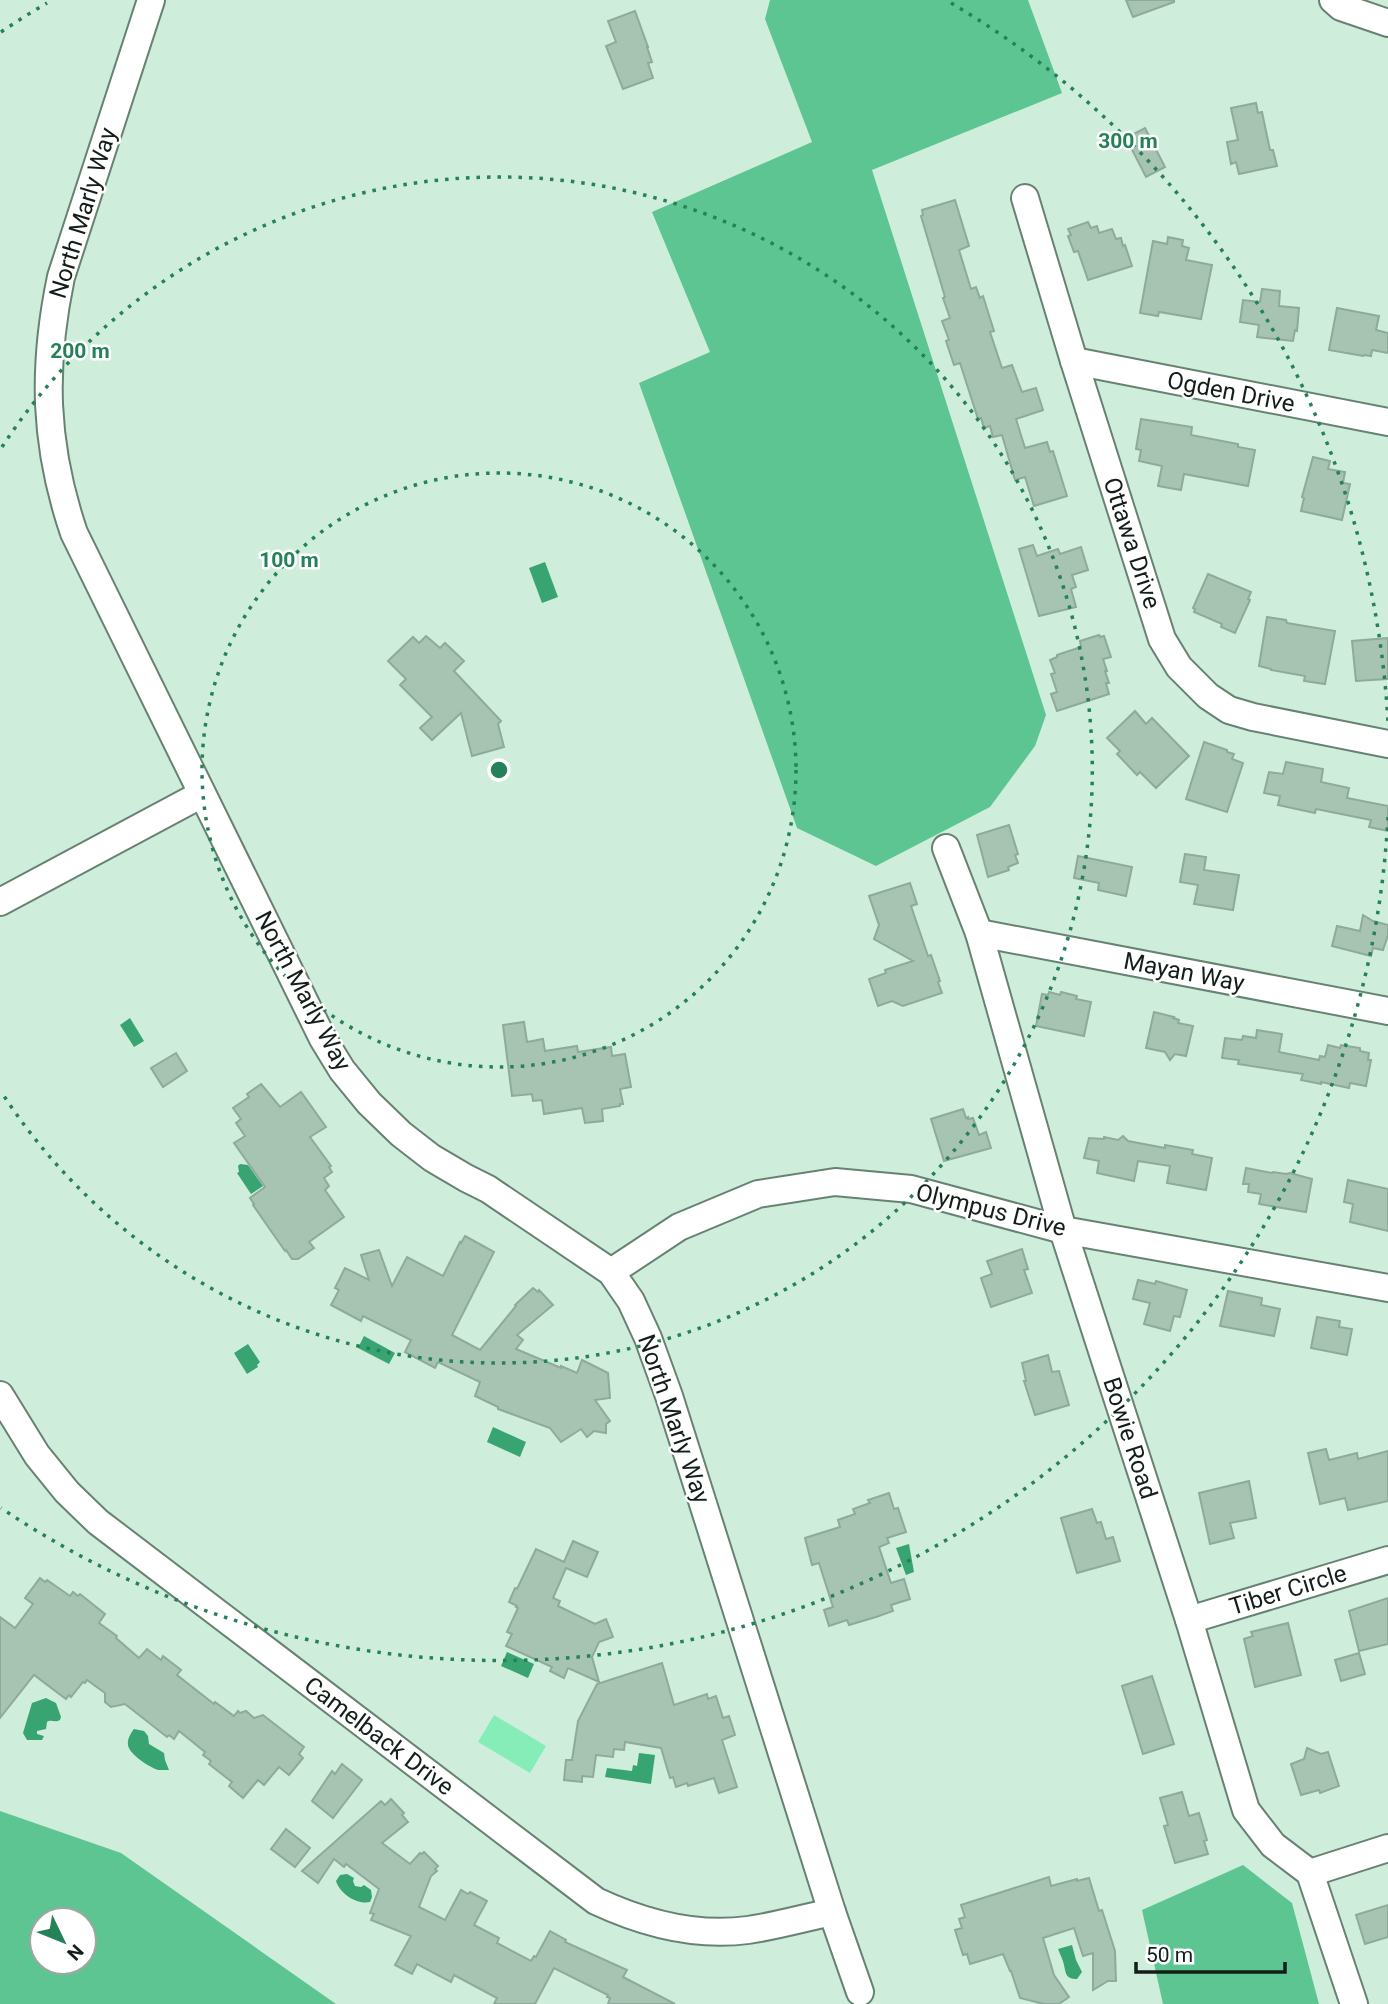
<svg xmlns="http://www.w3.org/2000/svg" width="1388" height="2004" viewBox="0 0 1388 2004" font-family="Roboto,sans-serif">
<rect width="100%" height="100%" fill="#cfeddb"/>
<!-- green -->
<path fill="#87edb8" d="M494 1715 546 1746 530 1773 478 1742Z"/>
<!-- forest -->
<g fill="#5dc592" fill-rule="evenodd">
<path d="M770 0H1028L1062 93 872 170 1046 715 1035 746 990 807 876 866 797 828 639 383 710 352 652 212 812 142 765 19Z"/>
<path d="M0 1811 121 1853 336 2004H0ZM42 1920H84V1962H42Z"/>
<path d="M1243 1865 1292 1903 1319 2004H1163L1142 1910Z"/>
</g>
<!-- water -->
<g fill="#37a472">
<path d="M545 562 558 597 542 603 529 568Z"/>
<path d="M130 1018 144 1041 134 1047 120 1025Z"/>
<path d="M240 1164 248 1165 263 1186 251 1194 237 1173 239 1172 238 1166Z"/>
<path d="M364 1336 395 1353 389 1364 358 1348Z"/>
<path d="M248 1344 260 1362 257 1365 258 1367 247 1374 234 1353Z"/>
<path d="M493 1427 526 1442 520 1457 487 1442Z"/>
<path d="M909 1544 914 1572 906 1575 896 1548Z"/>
<path d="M507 1652 534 1664 528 1678 501 1666Z"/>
<path d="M46 1698 56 1703 61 1717 60 1720C55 1723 51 1719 47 1722L46 1729 37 1731V1734L44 1736 42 1740H27L23 1733 32 1703Z"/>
<path d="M134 1729 144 1731 148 1736 149 1744 164 1753 165 1760 169 1770C166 1770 160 1770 158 1770 149 1767 129 1754 128 1745 127 1739 131 1733 134 1729Z"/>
<path d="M639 1753 655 1755 651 1784 605 1777 607 1768 632 1771 633 1765 637 1766Z"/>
<path d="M347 1874 354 1878 353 1881 355 1886 361 1887 364 1885 371 1890 372 1897 370 1902C357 1905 340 1894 336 1881L340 1875Z"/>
<path d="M1072 1945 1076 1960 1082 1972 1077 1979C1066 1979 1066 1974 1064 1965 1063 1960 1060 1954 1058 1949Z"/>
</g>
<!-- building -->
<g fill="#a7c4b3" stroke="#8eaa9a" stroke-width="2">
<path d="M1126 0H1174V2L1133 17Z"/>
<path d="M635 11 648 47H647L652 62 648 63 653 78 623 89 606 46 616 42 608 21Z"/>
<path d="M1256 103 1258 113 1262 112 1270 150H1273L1277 166 1239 174 1236 162 1231 164 1227 142 1238 140 1231 108Z"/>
<path d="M1145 128 1165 167 1146 177 1126 138Z"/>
<path d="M955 200 969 246 959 250 971 289 976 287 980 298 983 296 994 331 990 332 1002 368 1012 365 1022 392 1036 388 1043 410 1016 419 1025 448 1047 442 1050 452 1053 451 1067 496 1034 506 1025 477 1015 480 1002 435 993 437 990 426 984 428 981 418 978 419 960 363 954 365 946 341 949 340 942 321 950 318 943 298 945 297 921 216 923 215 922 210Z"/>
<path d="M1088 222 1091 228 1097 226 1099 233 1112 229 1116 239 1121 238 1123 246 1125 245 1132 266 1088 280 1078 251 1074 252 1068 236 1071 235 1068 229Z"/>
<path d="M1168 237 1183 240 1182 246 1189 248 1186 260 1212 265 1201 319 1159 312 1158 316 1140 313 1153 241 1167 244Z"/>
<path d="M1262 289 1280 291 1279 306 1299 308 1297 331 1295 330 1293 341 1257 337 1259 325 1240 322 1243 300 1260 302Z"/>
<path d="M1337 308 1379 316 1376 330 1388 333V353L1372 350 1371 356 1364 355 1363 356 1329 350Z"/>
<path d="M1141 419 1192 427 1191 435 1238 444V447L1255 450 1248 486 1184 474 1181 490 1158 486 1162 466 1139 461 1141 450 1136 449Z"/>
<path d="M1313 457 1330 461 1328 469 1345 472 1343 483 1350 484 1342 520 1301 511 1304 498 1302 497Z"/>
<path d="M1033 545 1037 556 1058 549 1060 554 1081 547 1088 570 1072 575 1076 587 1071 589 1076 607 1039 616 1019 549Z"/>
<path d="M1208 574 1251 592 1248 599 1250 600 1235 633 1221 627 1222 624 1194 612 1195 609 1193 608Z"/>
<path d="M1267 617 1286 620 1287 623 1335 631 1325 684 1304 681 1305 676 1271 670V669L1259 666Z"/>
<path d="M1099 635 1100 637 1104 636 1111 657 1103 659 1107 671H1105L1109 683H1106L1109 694 1057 711 1051 694 1057 692 1051 674 1055 673 1050 660 1057 657V655L1081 647 1080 641Z"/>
<path d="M426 636 440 648 445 643 464 661 454 671 501 721 498 724 504 747 472 756 461 713 432 740 420 728 432 717 400 685 406 679 388 661 413 637 419 643Z"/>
<path d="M1388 638V679L1356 681 1352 641Z"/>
<path d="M1135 711 1146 724 1152 718 1189 756 1156 788 1140 772 1137 775 1117 754 1120 751 1107 738Z"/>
<path d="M1204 742 1227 750V752L1234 754 1232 759 1243 763 1227 812 1186 799Z"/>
<path d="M1286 762 1323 769 1321 782 1349 788 1347 798 1388 806V831L1369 827 1371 820 1316 809 1315 813 1278 805 1280 796 1264 793 1269 772 1283 774Z"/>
<path d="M1009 825 1018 854 1015 855 1018 863 1008 867 1009 870 988 877 977 835Z"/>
<path d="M1185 854 1206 857 1204 870 1239 875 1233 910 1194 904 1198 885 1180 882Z"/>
<path d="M1078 856 1132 867 1126 896 1098 890 1099 883 1074 878Z"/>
<path d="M910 883 917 904 911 906 928 956 931 955 940 981 938 982 942 993 903 1006 892 1001 878 1006 869 979 886 973 885 970 913 961 874 939 879 925 869 896Z"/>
<path d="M1363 915 1373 921 1388 925V935L1383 950 1373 948 1371 956 1332 946 1337 926 1360 931Z"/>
<path d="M1049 992 1060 995 1061 992 1077 996 1076 999 1091 1002 1084 1036 1036 1026 1042 994 1048 995Z"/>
<path d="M1154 1012 1174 1017 1173 1018 1179 1020 1178 1023 1193 1026 1186 1056 1175 1054 1170 1060 1165 1052 1146 1048Z"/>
<path d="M524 1022 527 1042 543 1039 545 1051 577 1046 578 1052 611 1047 612 1056 625 1054 631 1087 620 1089 623 1104H620V1106L602 1109 603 1121 585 1123 582 1108 544 1114 542 1100 533 1101 532 1094 512 1096 503 1025Z"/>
<path d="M1257 1030 1282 1034 1279 1052 1319 1060 1320 1056 1325 1057 1328 1045 1340 1048 1341 1045 1360 1048V1051L1369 1053 1368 1060H1371L1366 1086 1350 1083 1349 1088 1321 1082V1084L1301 1080 1303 1074 1238 1064 1239 1060 1222 1058 1225 1038 1242 1040 1243 1036 1256 1038Z"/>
<path d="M176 1053 187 1071 163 1087 151 1068Z"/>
<path d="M261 1084 280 1107 301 1092 326 1127 310 1137 331 1166 329 1167 332 1172 324 1178 329 1186 325 1190 344 1217 309 1242 314 1248 298 1259H292L286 1250 285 1251 253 1205 254 1204 250 1198 265 1187 234 1143 245 1136 236 1123 241 1119 233 1108 249 1097 247 1094Z"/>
<path d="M963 1109 966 1118 968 1117V1119L973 1118 979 1135 986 1132 991 1148 944 1161 931 1119Z"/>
<path d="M1123 1136 1128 1141 1165 1148V1145L1193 1150 1192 1154 1212 1158 1206 1190 1167 1183 1170 1166 1138 1161 1134 1181 1097 1173 1099 1161 1084 1158 1089 1138 1104 1139V1137L1118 1140Z"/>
<path d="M1246 1168 1272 1173 1273 1172 1286 1174 1290 1173 1312 1179 1306 1212 1259 1204 1261 1194 1248 1192 1249 1184H1243Z"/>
<path d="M1348 1180 1388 1189V1231L1350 1222 1353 1204 1344 1202Z"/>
<path d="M465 1236 494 1252 452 1335 480 1350 516 1306 515 1305 533 1288 538 1292 539 1290 553 1305 517 1335 523 1340 516 1349 561 1368V1366L577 1373 582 1360 608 1373 610 1398 595 1400 610 1421 606 1424V1433L594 1431 587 1437 581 1429 561 1442 550 1428 498 1409V1407L475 1396 480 1382 438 1362 435 1368 405 1352 411 1340 363 1316 361 1321 331 1305 339 1290 335 1288 345 1268 369 1280 361 1255 379 1250 392 1286 407 1257 443 1276 460 1242 461 1243Z"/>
<path d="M1022 1249 1028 1269 1024 1270 1032 1293 991 1307 981 1278 992 1274 987 1261Z"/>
<path d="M1138 1280 1155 1284 1156 1281 1187 1290 1180 1317 1174 1316 1170 1331 1144 1324 1150 1303 1133 1299Z"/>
<path d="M1228 1291 1262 1298 1261 1305 1280 1309 1274 1336 1220 1326Z"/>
<path d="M1317 1317 1340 1321 1339 1327 1352 1329 1347 1355 1311 1348Z"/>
<path d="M1048 1355 1052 1372 1059 1371 1069 1405 1035 1415 1024 1381H1026L1022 1363Z"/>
<path d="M1326 1449 1329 1460 1357 1453 1358 1459 1388 1451V1501L1348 1510 1345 1498 1320 1504 1308 1453Z"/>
<path d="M1249 1481 1256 1518 1230 1523 1234 1538 1210 1544 1199 1493Z"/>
<path d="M889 1493 894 1509 898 1508 906 1532 887 1538 889 1543 879 1547 891 1583 904 1579 910 1599 891 1605 893 1611 876 1617 849 1625 847 1620 829 1626 824 1610 833 1607 819 1563 812 1565 805 1538 840 1527 838 1520 855 1514 853 1509 870 1503 868 1500Z"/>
<path d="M1092 1509 1097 1523 1101 1522 1106 1539 1113 1537 1120 1561 1077 1573 1061 1518Z"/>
<path d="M573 1541 598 1552 587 1577 566 1568 553 1598 560 1601 558 1606 595 1624 606 1619 613 1637 599 1642 592 1657 599 1682 568 1668 564 1678 550 1671 552 1667 506 1646 512 1634 507 1632 518 1608 516 1607 517 1606 509 1602 515 1588 517 1589 536 1549 564 1562Z"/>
<path d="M40 1578 45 1582 47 1580 70 1596 73 1592 78 1596 80 1594 105 1614 99 1623 117 1636 116 1638 139 1658 147 1649 161 1660 163 1656 181 1670 177 1675 214 1704 215 1702 234 1716 238 1711 240 1713 246 1711 254 1718 263 1715 304 1747 299 1754 303 1758 289 1775 279 1767 264 1785 258 1780 243 1798 229 1786 232 1782 209 1764 211 1761 203 1755 205 1752 179 1731 174 1739 169 1735 167 1737 125 1704 111 1707 105 1702V1693L87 1680 85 1683 83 1682 71 1697 69 1695 66 1699 34 1675 0 1718V1617L15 1628 33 1604 25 1598Z"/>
<path d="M1388 1598V1644L1359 1651 1349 1611Z"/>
<path d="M1288 1623 1301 1675 1255 1687 1244 1639 1253 1636 1251 1632Z"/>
<path d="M1359 1653 1365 1674 1341 1681 1335 1660Z"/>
<path d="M662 1663 674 1705 707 1694 708 1699 716 1696 723 1718 729 1716 735 1735 722 1740 737 1787 719 1793 714 1778 688 1786 687 1783 676 1787 673 1777 670 1778 661 1748 625 1742 624 1750 614 1749 613 1757 596 1755 593 1777 582 1776V1782L564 1780 566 1760H572L578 1721 597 1684Z"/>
<path d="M1152 1676 1174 1744 1143 1754 1122 1686Z"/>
<path d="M1307 1748 1321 1754 1328 1752 1339 1786 1320 1793 1319 1790 1301 1795 1291 1764 1304 1759Z"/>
<path d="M342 1764 362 1780 333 1818 312 1801 332 1771 335 1774Z"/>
<path d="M1182 1792 1189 1816 1199 1813 1207 1840 1204 1841 1208 1854 1175 1863 1164 1826 1168 1825 1160 1798Z"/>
<path d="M391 1799 404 1813 402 1815 408 1822 382 1843 410 1864 420 1853 422 1854 424 1852 438 1866 435 1869 437 1871 431 1876 419 1907 445 1920 461 1890 468 1894 470 1892 487 1901 474 1925 499 1938 497 1943 531 1961 534 1956 536 1957 550 1931 566 1940 565 1942 627 1970 623 1977 675 2004H608L610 1998 607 1997 608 1995 554 1968 535 2004H494L497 1998 454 1975 451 1982 417 1964 412 1974 395 1965 411 1936 371 1920 374 1914 370 1913 379 1889 346 1864 344 1867 334 1859 318 1883 302 1871 381 1801 385 1805Z"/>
<path d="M286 1829 310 1848 295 1867 271 1849Z"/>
<path d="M1049 1877 1051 1886 1077 1879V1881L1089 1878 1099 1911 1102 1910 1115 1951 1116 1981H1108L1093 1990V1953L1083 1956 1074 1928 1043 1938 1054 1975 1069 1997 1059 2004H1044L1020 1998 1011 1971H1010L1003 1954 970 1964 967 1954 963 1955 955 1930 962 1928 959 1919 965 1917 961 1905Z"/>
<path d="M1388 1905V1937L1365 1944 1356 1915Z"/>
</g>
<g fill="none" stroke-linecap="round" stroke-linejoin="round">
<defs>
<g id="minor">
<path d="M151 0 61 277C42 368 44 445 74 533L323 1039 342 1070 369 1103 401 1134 432 1158 466 1178 488 1189 611 1272 631 1301 648 1338 669 1396 832 1912 860 1992"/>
<path d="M1333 0 1341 7 1388 23"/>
<path d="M1025 198 1074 361 1162 639 1179 667 1208 696 1229 710 1253 717 1388 744"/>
<path d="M1074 361 1388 422"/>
<path d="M946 848 979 933 1063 1230 1189 1620 1246 1810 1273 1845 1310 1873 1354 2004"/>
<path d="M0 902 202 794"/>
<path d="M979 933 1388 1011"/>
<path d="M611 1272 679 1227 758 1194 835 1182 911 1189 1063 1230 1388 1288"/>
<path d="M0 1395 37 1455 67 1492 98 1522 596 1901C643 1923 696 1937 748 1930 776 1926 804 1918 832 1912"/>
<path d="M1189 1620 1388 1560"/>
<path d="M1310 1873 1388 1848"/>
</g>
</defs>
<!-- minor casing -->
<use href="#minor" stroke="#678273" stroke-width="30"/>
<!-- minor -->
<use href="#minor" stroke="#fff" stroke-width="26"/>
</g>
<!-- distance rings -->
<g fill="none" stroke="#248158" stroke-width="3.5" stroke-dasharray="3.5 7">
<circle cx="499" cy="770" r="297"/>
<path d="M2 447A593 593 0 1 1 2 1093"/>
<path d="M1388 817A890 890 0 0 1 1 1508M1 32A890 890 0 0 1 47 3M951 3A890 890 0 0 1 1388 723"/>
</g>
<g text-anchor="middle" stroke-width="5" stroke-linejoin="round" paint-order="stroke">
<!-- street labels -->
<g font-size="24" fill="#131e18" stroke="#fff">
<text transform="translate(83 213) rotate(-73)" y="8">North Marly Way</text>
<text transform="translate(1231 392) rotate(11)" y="8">Ogden Drive</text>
<text transform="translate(1132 543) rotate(72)" y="8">Ottawa Drive</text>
<text transform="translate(1184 972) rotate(11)" y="8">Mayan Way</text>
<text transform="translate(303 991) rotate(62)" y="8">North Marly Way</text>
<text transform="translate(991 1210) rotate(14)" y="8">Olympus Drive</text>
<text transform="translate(674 1419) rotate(71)" y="8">North Marly Way</text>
<text transform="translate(1130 1438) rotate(72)" y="8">Bowie Road</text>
<text transform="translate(1288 1590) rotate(-17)" y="8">Tiber Circle</text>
<text transform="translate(379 1736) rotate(37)" y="8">Camelback Drive</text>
</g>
</g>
<circle cx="499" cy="770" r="10" fill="#248158" stroke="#fff" stroke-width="3.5"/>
<g font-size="21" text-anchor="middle" font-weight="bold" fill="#248158" stroke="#fff" stroke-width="5" stroke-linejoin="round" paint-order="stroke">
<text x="1128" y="148">300 m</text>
<text x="80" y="358">200 m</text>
<text x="289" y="567">100 m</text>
</g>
<!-- north arrow -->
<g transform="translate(63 1941) rotate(133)"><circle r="33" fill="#ffffff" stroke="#a1a5a3" stroke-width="2"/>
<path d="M0-5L12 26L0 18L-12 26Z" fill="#248158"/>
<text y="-10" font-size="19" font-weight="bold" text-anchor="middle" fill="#131e18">N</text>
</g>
<!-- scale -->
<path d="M1136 1962v10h149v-10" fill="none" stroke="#131e18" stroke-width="3.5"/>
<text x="1146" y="1962" font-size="21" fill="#131e18" stroke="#ffffff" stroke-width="5" paint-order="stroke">50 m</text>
</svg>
